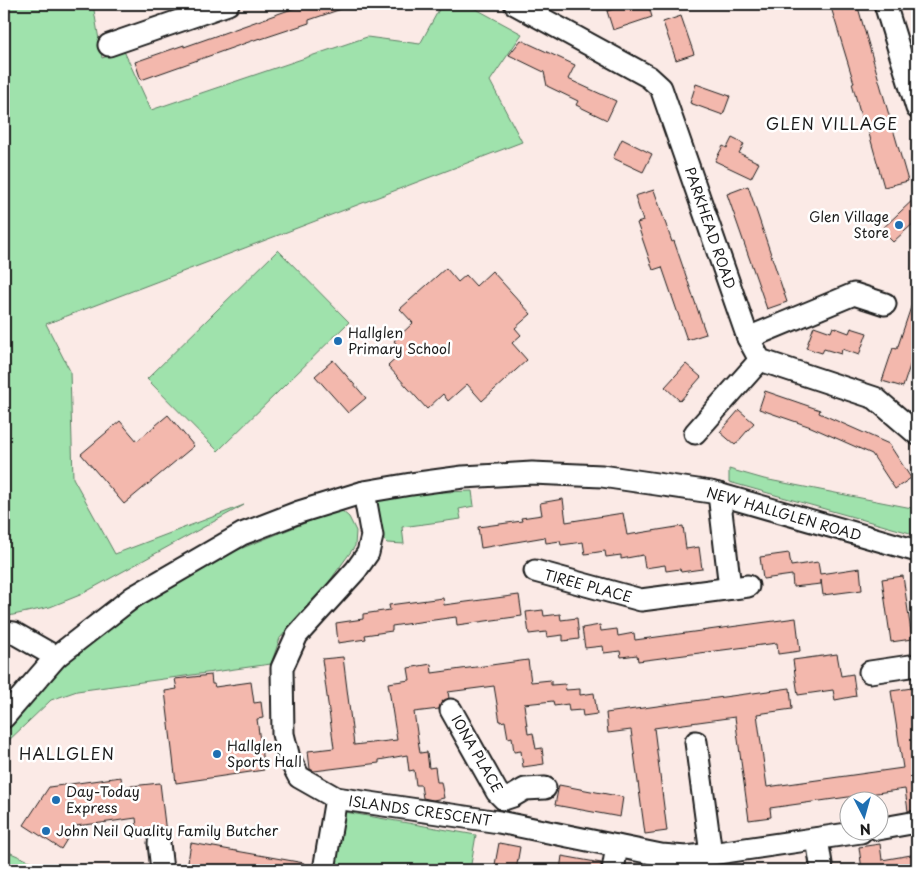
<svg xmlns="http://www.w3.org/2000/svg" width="921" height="874" viewBox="0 0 921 874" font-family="'Playpen Sans',sans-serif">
<rect width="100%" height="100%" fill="#fbeae6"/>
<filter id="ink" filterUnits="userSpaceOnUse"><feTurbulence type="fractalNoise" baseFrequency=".02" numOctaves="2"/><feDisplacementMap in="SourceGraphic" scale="10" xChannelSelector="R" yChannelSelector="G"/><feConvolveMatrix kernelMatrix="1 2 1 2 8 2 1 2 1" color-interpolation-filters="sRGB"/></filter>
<g filter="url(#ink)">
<!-- green -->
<g fill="#9fe2ac" stroke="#5e7f64">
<path d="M4 4H93L102 58 124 51 151 110 367 37 420 44 442 4H467L522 34 490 81 522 142 46 324 70 371 73 478 115 554 244 505 80 595 50 607 4 617Z"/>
<path d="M278 250 349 322 218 451 147 379Z"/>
<path d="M729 469 764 479 917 509V535L729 482Z"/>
<path d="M472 491 474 506 459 509 461 519 402 527 404 544 387 543C372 529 373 522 377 502L393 494Z"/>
<path d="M340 509 349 517 356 531 355 546 326 586 280 638 271 664 77 691 51 700 4 745V724L63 664 146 603 230 553Z"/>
<path d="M345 812 476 835 470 870H328L337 816Z"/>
<path d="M4 850 27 860 61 870H4Z"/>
</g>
<!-- building -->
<g fill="#f3b8ad" stroke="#1c1c1c">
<path d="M306 4H350V6L309 20V23L261 39 260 38 141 80 135 62 184 45V47Z"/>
<path d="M630 4H648L652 17 613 30 607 11Z"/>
<path d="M830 4H857L908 181 884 187 866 123 863 124 852 83H854Z"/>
<path d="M681 16 694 54 676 60 663 22Z"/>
<path d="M521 40 575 65 568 79 616 101 607 120 576 105 578 101 547 86 544 72 509 55Z"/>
<path d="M696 84 730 96 723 115 690 103Z"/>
<path d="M732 138 744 144 739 153 759 163 751 178 715 161 723 146 727 148Z"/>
<path d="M622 139 652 154 643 172 613 158Z"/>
<path d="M748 186 787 302 767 309 727 194Z"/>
<path d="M654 190 672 242 674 241 706 334 687 340 662 267 653 270 637 223 643 221 635 196Z"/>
<path d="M917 196V220L893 242 881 230Z"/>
<path d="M446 268 458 282 466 275 476 286 492 271 531 314 515 328 521 335 512 343 527 360 482 401 467 384 448 401 443 394 427 409 388 366 403 352 394 341 413 323 400 309Z"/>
<path d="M915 295 917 296V344L903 387 882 381 893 348 897 349Z"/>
<path d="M814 326 831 332 833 327 849 333 851 328 867 333 859 355 842 349 841 354 824 349 822 353 806 348Z"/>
<path d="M333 360 366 398 348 413 315 376Z"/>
<path d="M686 364 701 377 680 401 665 387Z"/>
<path d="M765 391 820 410 819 413 889 444 911 478 895 489 872 454 811 427 759 409Z"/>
<path d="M739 410 754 423 735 445 720 432Z"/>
<path d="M168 415 194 446 124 504 81 454 120 421 137 441Z"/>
<path d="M563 499 566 522 623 513 627 535 683 526 686 549 699 547 702 569 681 572 680 569 666 571 665 565 645 568 643 555 621 559V555L606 557 605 551 585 554 583 542 561 545 560 541 546 543 545 537 481 548 478 527 522 521 521 518 542 515 540 503Z"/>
<path d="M789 553 791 566 818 562 820 574 860 568 862 590 823 595 821 580V584L793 587 792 575 763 579 760 557Z"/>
<path d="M903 576 912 639 891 642 882 579Z"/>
<path d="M519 595 522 616 457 625 456 617 419 622 392 626V631L365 635 366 639 338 643 336 623 363 619V614L390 610 389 605 443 598 444 605Z"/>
<path d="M543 610 544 616 560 614 561 620 577 618 579 639 563 641V635L547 637 546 632 529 634 526 612Z"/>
<path d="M796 618 800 651 778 654 777 643 638 661 637 655 621 657 620 651 604 653 603 646 585 648 582 628 600 625 601 631 617 629 618 636 634 633 635 640Z"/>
<path d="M837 654 841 676 853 674 856 696 835 700 833 690 798 695 793 660Z"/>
<path d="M343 657 354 745 397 740 388 683 410 680 408 668 431 664 432 673 528 660 531 682 551 680V685L565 684 566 690 580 689V695L594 693 597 714 583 716 582 710 569 711 568 704 554 706 553 701 524 704 528 734 533 733 536 749 542 748 544 764 523 767 521 751 514 752 512 737 508 738 505 721 500 722 494 686 448 692 449 698 441 703 439 709 414 712 420 753 427 752 429 768 435 767 437 782H441L444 798 433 800 423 798 421 785H416L414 770 409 771 407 755 379 760V763L314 771 310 769 308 751 334 748 322 659Z"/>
<path d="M211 675 212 684H214L215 687 251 682 254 703 261 702 263 718 257 719 264 770 176 783 165 691 177 689 175 679Z"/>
<path d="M790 688 792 709 757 714 767 787 903 768 891 691 912 688 917 727V810L908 811 905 789 770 808 771 817 749 820 735 717 654 728 667 831 645 834 631 730 608 733 606 713Z"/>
<path d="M121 777 122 787 160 783 166 833 157 831 150 835 138 837 136 818 101 823 75 826 61 849 24 825 49 787Z"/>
<path d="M559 785 623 797 620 817 555 805Z"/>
<path d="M191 843 304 863 303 870H196L187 868Z"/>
<path d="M499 843 520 847 516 870H494Z"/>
<path d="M880 844 882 860 917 854V870H862L859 847Z"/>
<path d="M562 856 601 863V870H560Z"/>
</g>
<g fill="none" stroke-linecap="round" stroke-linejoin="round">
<defs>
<g id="minor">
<path d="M515 4 649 77 661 88 748 338 760 360 875 398 917 434"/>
<path d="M885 4 917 108"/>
<path d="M109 45 228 4"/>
<path d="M748 338 854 294 885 304"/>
<path d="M695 433 760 360"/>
<path d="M364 492 372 536 368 553 356 570 297 635 282 668 283 734 289 758 299 777 336 798 499 822 661 855 686 857 711 854 861 832"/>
<path d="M719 494 730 588"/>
<path d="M535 571 641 600 748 586"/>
<path d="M4 632 14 633 56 657"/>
<path d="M870 672 917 665"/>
<path d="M451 710 497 792 504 799 513 796 525 789 545 788"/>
<path d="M4 717 56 657 133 597 242 534 299 512 364 492 411 484 463 477 532 473 602 476 711 492 917 551"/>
<path d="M696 742 711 854"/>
<path d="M878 829 917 822"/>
<path d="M817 839 822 870"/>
<path d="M159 843 162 870"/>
<path d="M324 870 336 798"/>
<path d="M613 870 617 846"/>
</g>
</defs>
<!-- minor casing -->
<use href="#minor" stroke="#1c1c1c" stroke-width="25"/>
<!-- minor -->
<use href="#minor" stroke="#fff" stroke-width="21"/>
</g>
</g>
<!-- markers -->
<g fill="#1f6fb2" stroke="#fff" stroke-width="2">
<circle cx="899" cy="225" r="5"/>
<circle cx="338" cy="341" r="5"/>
<circle cx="217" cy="754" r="5"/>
<circle cx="56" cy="800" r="5"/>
<circle cx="46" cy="831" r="5"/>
</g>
<g text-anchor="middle" stroke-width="5" stroke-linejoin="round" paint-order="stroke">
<!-- poi labels -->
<g font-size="14" fill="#1c1c1c" stroke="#fff" text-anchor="start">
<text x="889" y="222" text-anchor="end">Glen Village<tspan x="889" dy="16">Store</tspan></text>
<text x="348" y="338">Hallglen<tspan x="348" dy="16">Primary School</tspan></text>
<text x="227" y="751">Hallglen<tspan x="227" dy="16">Sports Hall</tspan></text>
<text x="66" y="797">Day-Today<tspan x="66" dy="16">Express</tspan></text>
<text x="56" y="836">John Neil Quality Family Butcher</text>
</g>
<!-- street labels -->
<g font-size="14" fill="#1c1c1c" stroke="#fff">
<text transform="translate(710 228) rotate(71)" y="5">PARKHEAD ROAD</text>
<text transform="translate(784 514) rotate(16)" y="5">NEW HALLGLEN ROAD</text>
<text transform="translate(588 586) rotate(15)" y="5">TIREE PLACE</text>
<text transform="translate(477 754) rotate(60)" y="5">IONA PLACE</text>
<text transform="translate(420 811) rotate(8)" y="5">ISLANDS CRESCENT</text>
</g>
<!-- quarter labels -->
<g font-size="16" letter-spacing="1" fill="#1c1c1c" stroke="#fff">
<text x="832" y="130">GLEN VILLAGE</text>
<text x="67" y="760">HALLGLEN</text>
</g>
</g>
<!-- margin -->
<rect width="921" height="874" fill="none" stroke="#fff" stroke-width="20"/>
<rect x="10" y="10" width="901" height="854" fill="none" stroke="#1c1c1c" stroke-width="2" filter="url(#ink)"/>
<!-- north arrow -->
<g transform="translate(864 816) rotate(174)"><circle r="24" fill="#ffffff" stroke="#a4a4a4"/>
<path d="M0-4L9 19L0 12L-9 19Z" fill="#1f6fb2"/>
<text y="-8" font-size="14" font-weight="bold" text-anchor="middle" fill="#1c1c1c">N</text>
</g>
</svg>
